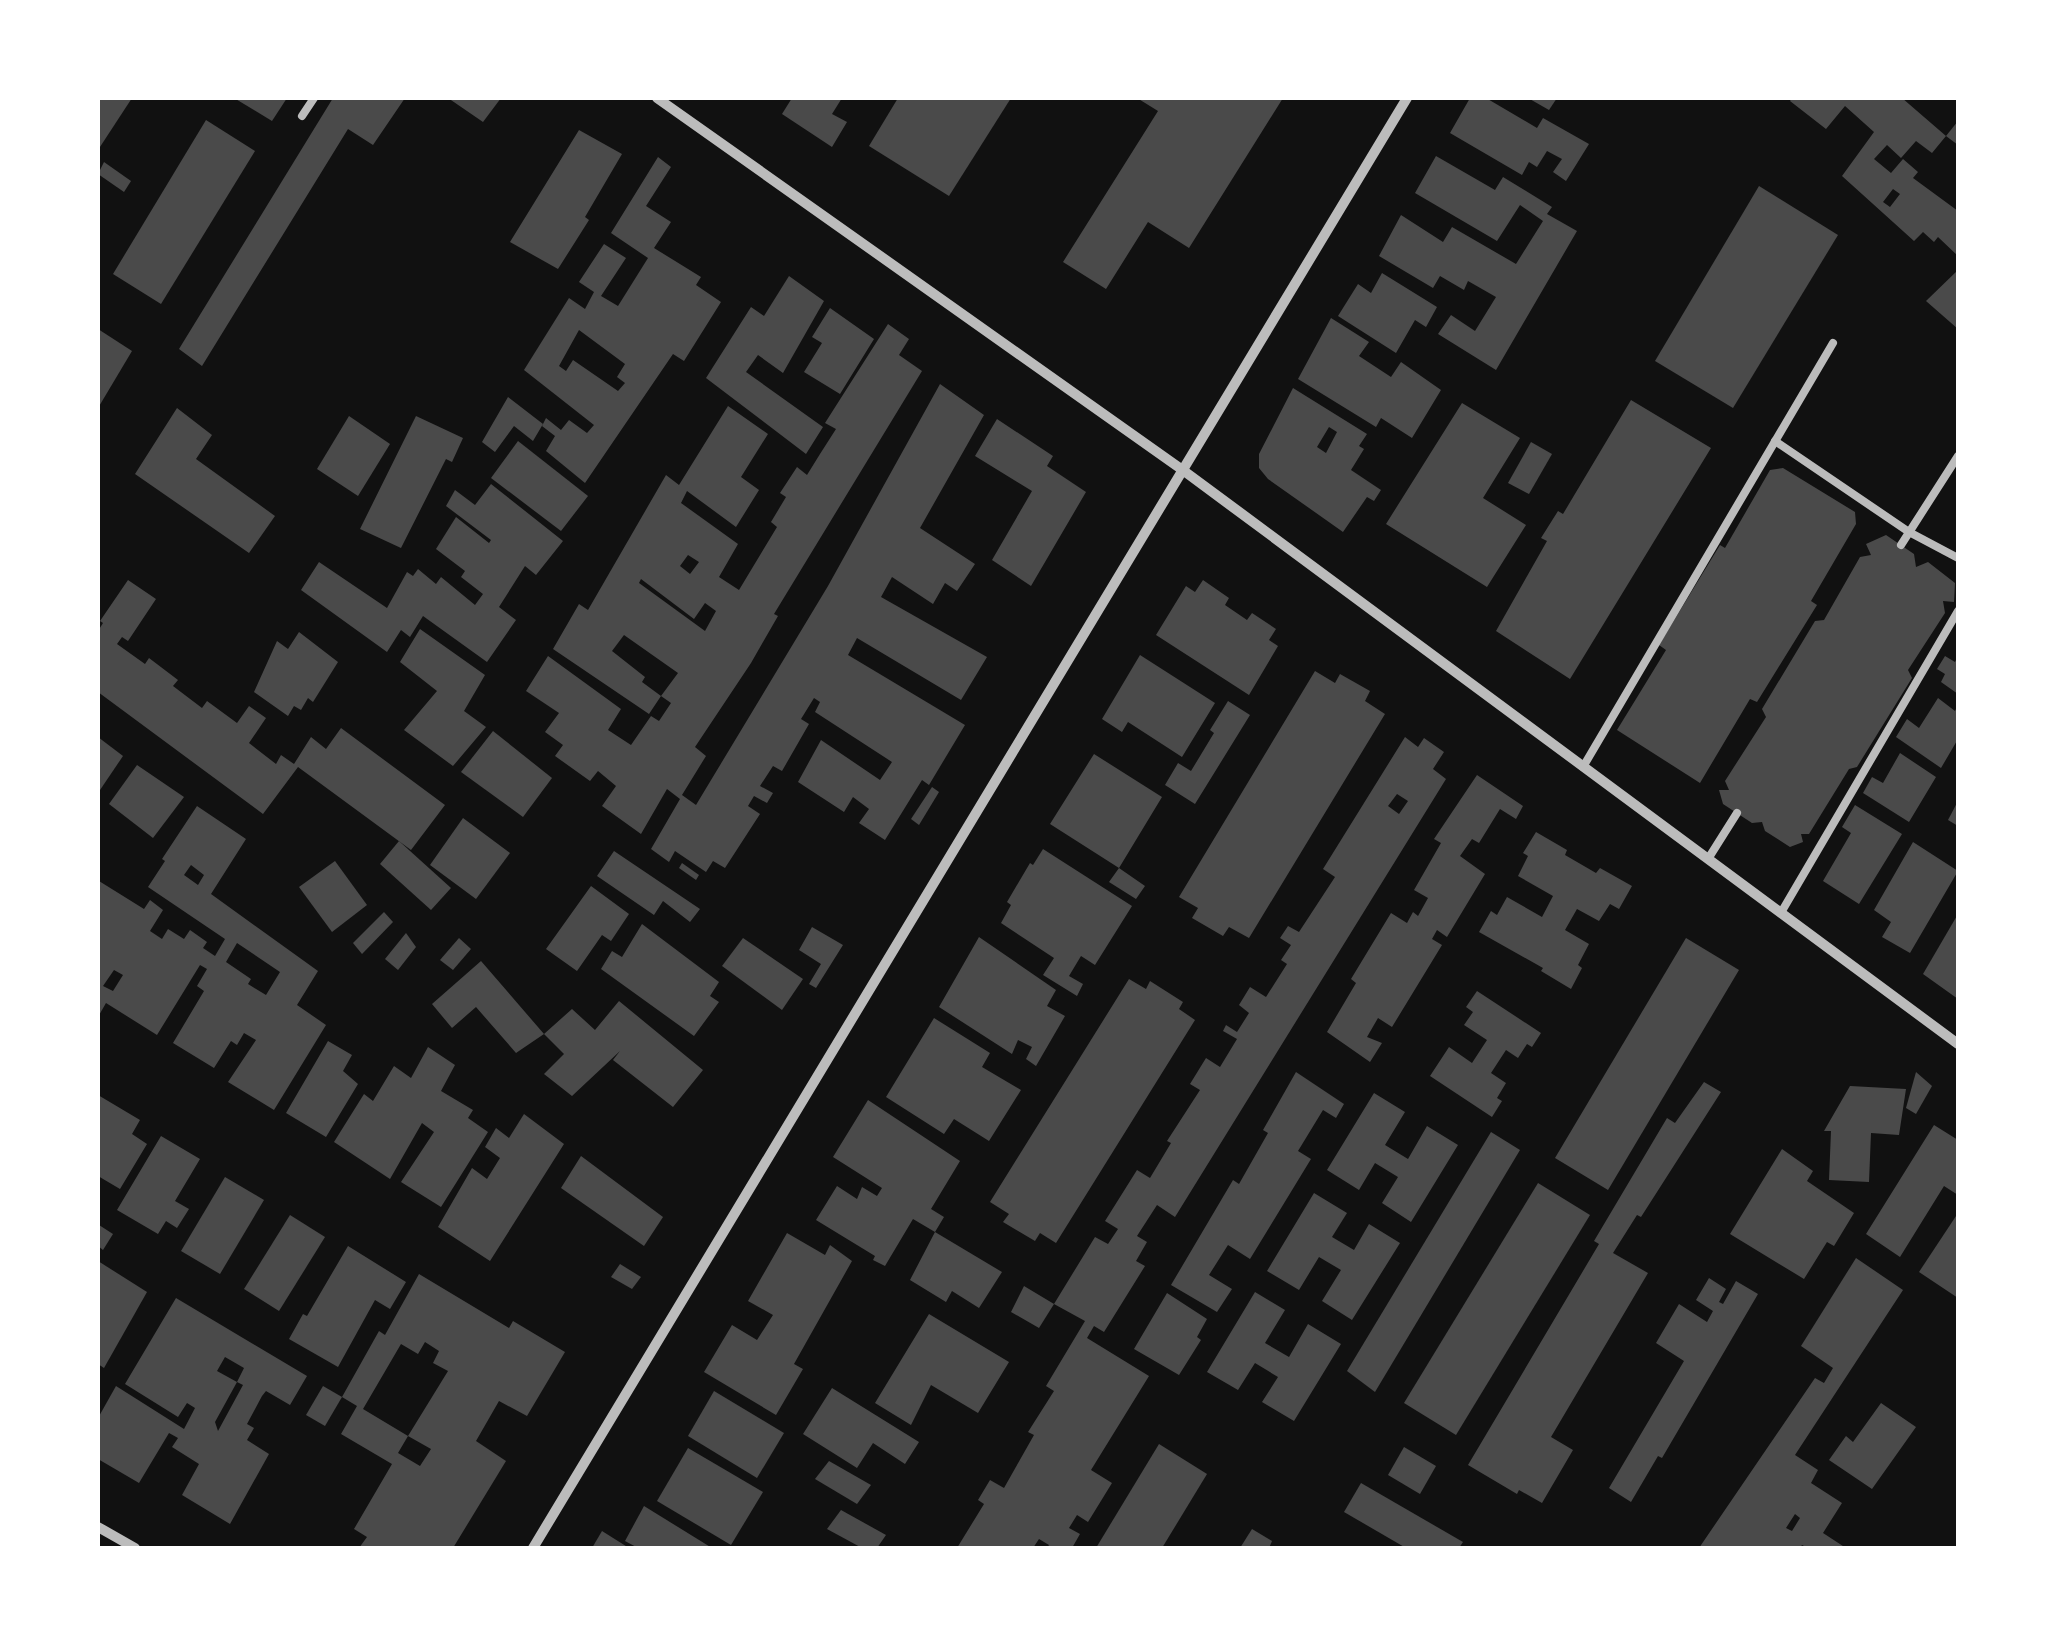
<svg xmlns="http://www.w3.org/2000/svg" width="2056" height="1646" viewBox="0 0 2056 1646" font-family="Arial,sans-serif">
<rect width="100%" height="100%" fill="#111"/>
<!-- building -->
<g fill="#4a4a4a" fill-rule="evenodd">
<path d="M98 98H132L98 150Z"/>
<path d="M234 98H287L272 121Z"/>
<path d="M333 98H405L373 145 348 129 202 366 179 349Z"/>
<path d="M448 98H501L483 122Z"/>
<path d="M792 98H842L832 114 847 122 832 147 782 114Z"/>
<path d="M898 98H1011L949 196 869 146Z"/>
<path d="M1137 98H1283L1189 248 1148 222 1106 289 1063 262 1158 111Z"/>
<path d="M1470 98H1486L1537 128 1543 118 1589 144 1566 181 1553 172 1562 159 1547 151 1537 167 1529 162 1522 175 1450 133Z"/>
<path d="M1528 98H1557L1549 110Z"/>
<path d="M1792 98H1902L1946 136 1932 153 1916 141 1901 158 1887 145 1874 159 1891 173 1903 159 1918 172 1913 178 1958 211V256L1938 237 1934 242 1923 232 1914 241 1842 176 1874 132 1845 106 1826 129 1790 101ZM1893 189 1900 194 1890 207 1883 202Z"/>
<path d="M206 120 255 151 161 304 113 274Z"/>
<path d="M1958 121V145L1946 136Z"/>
<path d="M579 130 622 154 585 217 589 220 558 269 510 242Z"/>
<path d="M1436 156 1495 190 1503 177 1552 207 1547 214 1577 231 1496 370 1438 334 1451 315 1475 331 1496 297 1468 281 1464 290 1440 276 1433 288 1379 256 1401 215 1443 242 1452 227 1516 264 1543 221 1520 205 1497 241 1415 193Z"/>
<path d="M658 157 671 167 646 206 671 222 654 248 701 277 696 285 721 302 684 361 673 354 585 483 546 451 555 436 542 426 546 418 561 430 569 420 587 433 594 425 524 370 569 298 585 309 594 292 579 282 604 244 626 258 601 296 618 306 648 258 611 233ZM579 330 625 364 617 377 625 383 618 391 573 360 566 371 559 366Z"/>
<path d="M104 162 131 181 124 192 98 174Z"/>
<path d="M1759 186 1838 235 1733 408 1655 361Z"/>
<path d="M1958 270V329L1926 301Z"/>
<path d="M1382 273 1437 307 1426 327 1415 320 1396 353 1338 316 1358 284 1371 293Z"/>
<path d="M789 276 824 301 783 373 758 355 746 372 823 427 806 454 706 378 751 307 764 316Z"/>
<path d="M830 308 874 339 840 394 804 372 822 343 812 337Z"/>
<path d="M1331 318 1369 342 1359 356 1391 377 1401 362 1441 390 1412 438 1381 418 1376 427 1298 379Z"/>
<path d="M888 324 909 339 899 355 922 371 774 614 778 616 751 663 695 747 706 756 682 795 696 805 828 586 940 384 984 415 920 528 975 564 957 591 945 583 933 604 892 577 881 597 987 657 961 700 857 638 848 655 965 725 929 785 922 780 885 840 859 823 869 809 853 797 844 812 798 782 821 740 880 780 892 762 815 712 820 702 814 698 801 719 809 724 782 771 773 766 760 786 773 793 767 803 754 796 748 806 760 814 725 868 713 861 706 872 675 851 669 862 651 849 680 799 667 789 641 834 602 806 616 786 598 771 590 781 555 756 563 745 545 732 559 713 526 691 548 656 621 709 608 730 631 745 651 716 659 721 671 703 661 696 678 673 624 635 612 651 645 677 642 682 661 696 649 714 553 649 579 604 588 610 666 475 679 485 728 406 768 434 741 477 759 490 736 527 687 491 681 503 738 544 719 577 739 590 777 527 771 522 786 497 780 493 797 467 807 475 820 454 836 429 825 423ZM688 555 699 562 690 574 680 566ZM641 579 694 619 705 603 716 611 705 631 639 583Z"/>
<path d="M98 329 132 351 98 408Z"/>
<path d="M1293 388 1367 434 1359 446 1364 449 1351 470 1381 490 1374 501 1367 497 1343 532 1268 479 1259 468V454ZM1329 427 1337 432 1326 453 1317 447Z"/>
<path d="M508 397 543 424 533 441 514 426 495 452 482 442Z"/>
<path d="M1631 400 1711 448 1570 679 1496 631 1547 541 1541 538 1558 511 1563 514Z"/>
<path d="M1462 403 1520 438 1483 498 1526 525 1487 587 1386 524Z"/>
<path d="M177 408 212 435 196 459 275 516 249 553 135 474Z"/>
<path d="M349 416 390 444 358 496 317 469Z"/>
<path d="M416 416 463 438 452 462 446 459 401 548 360 529Z"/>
<path d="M997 419 1053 456 1047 466 1086 492 1031 586 992 560 1032 491 975 456Z"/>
<path d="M518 441 588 496 561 531 491 478Z"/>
<path d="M1531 442 1552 454 1529 494 1508 483Z"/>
<path d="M1783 468 1855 512 1856 524 1811 601 1817 605 1757 702 1750 699 1700 783 1617 730 1666 650 1659 645 1720 545 1725 548 1770 470Z"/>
<path d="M491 484 563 541 536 575 525 566 499 607 516 620 487 662 423 616 410 637 401 630 387 652 301 590 319 562 387 608 407 572 413 576 418 569 436 584 441 577 475 605 483 594 461 577 465 571 436 549 456 517 489 543 491 540 446 506 455 490 475 505Z"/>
<path d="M1886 535 1914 554 1916 567 1928 562 1955 583 1954 602 1943 601 1945 613 1908 670 1912 678 1857 767 1849 769 1809 834H1801L1803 842 1790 847 1765 831 1762 822 1752 823 1723 804 1719 790H1729L1725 781 1766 717 1762 709 1815 621 1824 620 1860 557 1871 555 1866 544Z"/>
<path d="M128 580 156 599 128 641 122 637 117 644 145 664 149 658 178 680 173 686 202 708 207 701 237 723 249 706 266 718 249 743 276 764 281 755 294 764 311 737 326 749 341 728 445 805 411 850 298 767 263 814 98 692V631L103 623 100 621Z"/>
<path d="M1203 580 1229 598 1225 605 1247 620 1252 613 1276 629 1269 640 1278 646 1249 695 1156 635 1186 586 1195 592Z"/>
<path d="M420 629 485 675 464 711 486 727 453 766 404 730 437 691 400 662Z"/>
<path d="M299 632 338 662 313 702 308 698 301 710 294 706 288 716 254 692 277 641 288 649Z"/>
<path d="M1140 655 1215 703 1182 757 1128 722 1122 732 1102 719Z"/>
<path d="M1945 656 1955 662 1958 656V694L1941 682 1945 674 1937 669Z"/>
<path d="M1315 671 1335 683 1340 674 1370 691 1365 701 1385 714 1249 938 1229 927 1223 936 1192 918 1198 908 1179 897Z"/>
<path d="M1938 698 1955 711 1958 705V739L1941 768 1896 737 1907 719 1919 728Z"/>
<path d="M1228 701 1250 715 1195 804 1165 785 1178 763 1191 771 1214 733 1210 730Z"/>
<path d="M493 731 552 778 523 817 461 772Z"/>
<path d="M98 737 123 756 98 793Z"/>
<path d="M1405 737 1418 747 1424 738 1444 752 1433 769 1446 779 1175 1217 1157 1205 1137 1236 1147 1242 1136 1261 1145 1266 1104 1332 1094 1326 1087 1338 1149 1376 1091 1470 1112 1483 1088 1522 1077 1515 1069 1528 1080 1534 1072 1548H1047L1049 1545 1039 1539 1033 1548H957L984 1504 978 1500 990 1480 1004 1488 1034 1435 1028 1432 1054 1391 1046 1386 1085 1321 1054 1304 1039 1328 1011 1312 1024 1286 1054 1304 1095 1237 1108 1244 1118 1229 1105 1221 1137 1170 1150 1178 1171 1143 1167 1141 1200 1090 1190 1084 1206 1058 1220 1067 1237 1039 1223 1031 1226 1025 1237 1032 1249 1013 1239 1005 1250 987 1266 997 1287 964 1281 960 1291 945 1280 938 1288 926 1299 932 1335 877 1323 869ZM1397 794 1408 801 1399 814 1388 806Z"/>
<path d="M1900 753 1936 777 1909 822 1863 793 1872 777 1883 783Z"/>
<path d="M1094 754 1162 797 1119 868 1145 886 1136 899 1109 882 1119 868 1050 824Z"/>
<path d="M137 765 184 797 153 838 109 804Z"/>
<path d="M1477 775 1523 806 1516 819 1500 809 1479 843 1472 839 1460 856 1485 874 1447 937 1437 930 1432 939 1442 945 1392 1027 1378 1018 1367 1037 1382 1043 1370 1062 1327 1032 1356 983 1351 979 1391 913 1407 923 1413 912 1418 916 1428 898 1414 890 1441 843 1434 839Z"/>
<path d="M932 787 939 792 919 825 911 819Z"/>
<path d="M1958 801V826L1948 820Z"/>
<path d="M1855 805 1902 834 1859 904 1823 881 1851 833 1842 827Z"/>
<path d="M197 806 246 839 211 894 318 971 297 1005 326 1025 274 1110 228 1082 256 1040 244 1033 237 1045 231 1041 214 1068 173 1043 204 991 197 986 207 969 200 965 157 1035 106 1003 98 1017 99 881 144 909 150 900 163 910 150 931 162 939 168 929 184 939 190 930 207 942 203 948 215 956 225 939 148 887 165 861 162 859ZM191 865 204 875 198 885 184 875ZM237 943 280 972 266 995 248 984 251 979 226 962ZM114 970 123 975 113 991 103 986Z"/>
<path d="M463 818 510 853 476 899 430 865Z"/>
<path d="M1536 832 1567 850 1565 855 1596 873 1600 868 1632 886 1619 909 1610 904 1599 921 1577 909 1565 930 1589 944 1578 965 1582 968 1571 989 1541 971 1543 968 1479 932 1491 911 1497 915 1507 897 1542 917 1553 896 1518 876 1528 856 1523 853Z"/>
<path d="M399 841 451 888 431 910 380 864Z"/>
<path d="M1913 842 1958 871 1910 953 1882 937 1891 922 1874 910Z"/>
<path d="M1043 849 1132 906 1095 965 1081 956 1069 976 1083 984 1077 996 1043 975 1054 958 1001 923 1011 905 1007 902 1030 863 1033 865Z"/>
<path d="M614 851 700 909 690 922 663 901 654 915 597 876Z"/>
<path d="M335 861 367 905 332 932 299 887Z"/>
<path d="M682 863 699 875 696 880 679 868Z"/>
<path d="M591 886 629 914 611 941 602 935 577 971 546 949Z"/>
<path d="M384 912 393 922 362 954 353 943Z"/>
<path d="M1958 914V999L1923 974Z"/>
<path d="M642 924 719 982 710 996 719 1002 694 1036 601 969 612 951 622 957Z"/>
<path d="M812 927 843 945 816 988 809 984 821 964 799 950Z"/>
<path d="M406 933 416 947 398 970 385 959Z"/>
<path d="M979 937 1056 990 1047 1006 1065 1016 1036 1066 1026 1059 1032 1047 1018 1040 1012 1054 939 1007Z"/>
<path d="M459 938 471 949 453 970 440 960Z"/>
<path d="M743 938 803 979 782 1010 722 966Z"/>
<path d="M1686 938 1739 970 1608 1190 1555 1158Z"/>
<path d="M481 961 544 1034 516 1053 476 1007 452 1028 432 1004Z"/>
<path d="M1129 979 1146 989 1150 981 1183 1002 1179 1009 1195 1020 1056 1243 1040 1233 1035 1241 1003 1222 1009 1214 990 1202Z"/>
<path d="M1477 991 1541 1033 1532 1047 1527 1044 1518 1058 1506 1050 1491 1073 1506 1083 1497 1098 1502 1101 1492 1117 1430 1076 1449 1047 1472 1063 1487 1040 1464 1025 1473 1012 1466 1007Z"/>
<path d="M619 1001 703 1070 673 1107 613 1060 620 1051 572 1096 544 1074 564 1054 544 1034 572 1009 595 1030Z"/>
<path d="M934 1018 990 1053 982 1067 1021 1090 989 1141 954 1119 944 1134 886 1097Z"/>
<path d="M328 1041 352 1055 343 1071 358 1084 326 1137 286 1113Z"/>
<path d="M428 1047 455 1065 441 1091 473 1110 468 1118 488 1132 441 1207 401 1182 434 1132 422 1123 390 1179 334 1142 364 1094 373 1101 394 1066 411 1078Z"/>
<path d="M1296 1072 1344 1104 1336 1118 1323 1110 1298 1151 1311 1159 1250 1259 1228 1245 1209 1275 1232 1289 1217 1312 1171 1285 1233 1180 1239 1184 1268 1133 1263 1130Z"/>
<path d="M1916 1072 1932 1086 1916 1114 1906 1108Z"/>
<path d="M1704 1082 1721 1092 1641 1217 1637 1215 1613 1253 1648 1273 1551 1437 1573 1450 1542 1503 1519 1490 1517 1494 1468 1465 1599 1244 1594 1241 1667 1118 1675 1123Z"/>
<path d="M1850 1086 1906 1089 1899 1135 1871 1133 1869 1182 1829 1180 1831 1131H1824Z"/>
<path d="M1374 1093 1405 1112 1385 1145 1408 1159 1427 1126 1458 1145 1411 1222 1382 1203 1398 1177 1375 1163 1359 1190 1327 1170Z"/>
<path d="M98 1095 140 1120 132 1134 147 1144 120 1189 98 1176Z"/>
<path d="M868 1100 960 1161 931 1209 944 1217 935 1232 913 1219 885 1266 873 1260 875 1256 816 1220 837 1186 857 1199 862 1187 877 1196 882 1188 833 1157Z"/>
<path d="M524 1114 564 1144 490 1261 438 1227 472 1168 487 1179 500 1158 485 1147 496 1128 509 1138Z"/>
<path d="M1934 1125 1958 1140V1195L1944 1186 1900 1257 1866 1234Z"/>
<path d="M1491 1132 1520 1150 1375 1392 1347 1371Z"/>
<path d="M161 1136 200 1159 175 1201 189 1209 177 1228 166 1221 158 1234 117 1210Z"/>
<path d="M1782 1149 1813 1171 1807 1181 1854 1213 1834 1246 1827 1242 1804 1279 1730 1234Z"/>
<path d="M581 1156 663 1217 644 1246 561 1188Z"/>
<path d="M225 1177 264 1200 220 1274 181 1251Z"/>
<path d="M1538 1183 1590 1215 1456 1435 1404 1403Z"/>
<path d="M1314 1193 1347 1213 1332 1237 1354 1250 1369 1224 1400 1243 1352 1320 1322 1301 1341 1270 1319 1257 1299 1290 1267 1271Z"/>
<path d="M1958 1213V1298L1919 1272Z"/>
<path d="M290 1215 325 1237 279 1311 244 1289Z"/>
<path d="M99 1225 113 1234 103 1250 98 1246Z"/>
<path d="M935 1232 1002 1272 979 1308 952 1291 946 1302 910 1280Z"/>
<path d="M787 1233 825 1255 830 1245 852 1261 794 1364 803 1369 776 1415 704 1372 732 1325 757 1340 773 1315 748 1301Z"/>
<path d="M348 1246 406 1282 390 1309 375 1300 338 1367 289 1339 303 1314 307 1316Z"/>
<path d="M1856 1258 1903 1290 1795 1455 1818 1470 1811 1483 1842 1503 1823 1533 1846 1548H1808L1802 1545 1800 1548H1699L1815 1378 1824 1383 1833 1368 1801 1346ZM1795 1514 1800 1518 1792 1531 1786 1528Z"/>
<path d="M98 1261 147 1292 104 1368 98 1364Z"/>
<path d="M620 1264 641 1277 632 1289 611 1277Z"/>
<path d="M419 1274 509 1328 513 1321 565 1352 527 1416 499 1401 476 1441 506 1461 453 1548H359L367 1537 354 1529 392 1464 341 1434 357 1406 342 1397 379 1331 385 1335ZM425 1342 439 1351 433 1363 448 1371 408 1436 363 1409 401 1344 418 1354ZM408 1436 431 1449 420 1466 398 1453Z"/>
<path d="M1709 1278 1726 1289 1719 1302 1723 1304 1736 1281 1758 1294 1662 1458 1658 1456 1631 1502 1609 1488 1684 1361 1656 1343 1679 1304 1707 1322 1713 1311 1696 1300Z"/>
<path d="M1255 1292 1285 1310 1265 1343 1289 1357 1308 1324 1341 1344 1294 1421 1262 1402 1278 1377 1255 1363 1238 1390 1207 1372Z"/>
<path d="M1167 1293 1207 1319 1197 1337 1201 1340 1179 1375 1134 1349Z"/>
<path d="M176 1298 307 1376 290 1405 266 1391 262 1396 247 1424 254 1428 247 1440 269 1454 230 1524 182 1495 199 1464 172 1447 178 1438 169 1433 139 1483 98 1459V1418L116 1386 184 1429 195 1408 187 1403 178 1417 125 1384ZM225 1357 244 1368 237 1382 217 1371ZM237 1382 243 1385 218 1431 215 1422Z"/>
<path d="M929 1314 1009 1362 978 1413 931 1385 911 1425 875 1403Z"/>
<path d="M323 1386 342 1397 325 1426 306 1415Z"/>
<path d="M832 1388 919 1442 905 1464 873 1443 857 1468 803 1434Z"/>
<path d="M714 1391 784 1433 757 1478 688 1436Z"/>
<path d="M1881 1403 1916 1427 1872 1489 1829 1460 1846 1436 1853 1442Z"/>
<path d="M1159 1444 1207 1474 1162 1548H1096Z"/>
<path d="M1404 1447 1436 1466 1420 1494 1388 1475Z"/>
<path d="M688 1448 763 1492 731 1545 657 1501Z"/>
<path d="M829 1461 871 1485 857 1504 815 1479Z"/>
<path d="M1361 1483 1463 1542 1459 1548H1406L1344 1512Z"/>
<path d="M644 1506 712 1548H638L625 1541Z"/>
<path d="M841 1510 886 1535 877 1548H862L827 1529Z"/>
<path d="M1252 1529 1272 1541 1269 1548H1240Z"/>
<path d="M602 1531 629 1548H592Z"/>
</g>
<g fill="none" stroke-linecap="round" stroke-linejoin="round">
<!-- service -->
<g stroke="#bcbcbc" stroke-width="8">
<path d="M302 116 314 98"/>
<path d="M1775 441 1909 532 1958 558"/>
<path d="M1901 545 1958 456"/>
<path d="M1583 767 1833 343"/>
<path d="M1708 859 1737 813"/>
<path d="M1782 911 1958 611"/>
</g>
<!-- minor -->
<g stroke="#bcbcbc" stroke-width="10">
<path d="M657 98 1184 471 1958 1044"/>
<path d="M98 1527 135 1548"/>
<path d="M533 1548 1407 98"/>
</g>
</g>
<!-- border -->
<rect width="2056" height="1646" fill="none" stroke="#ffffff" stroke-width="200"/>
</svg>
